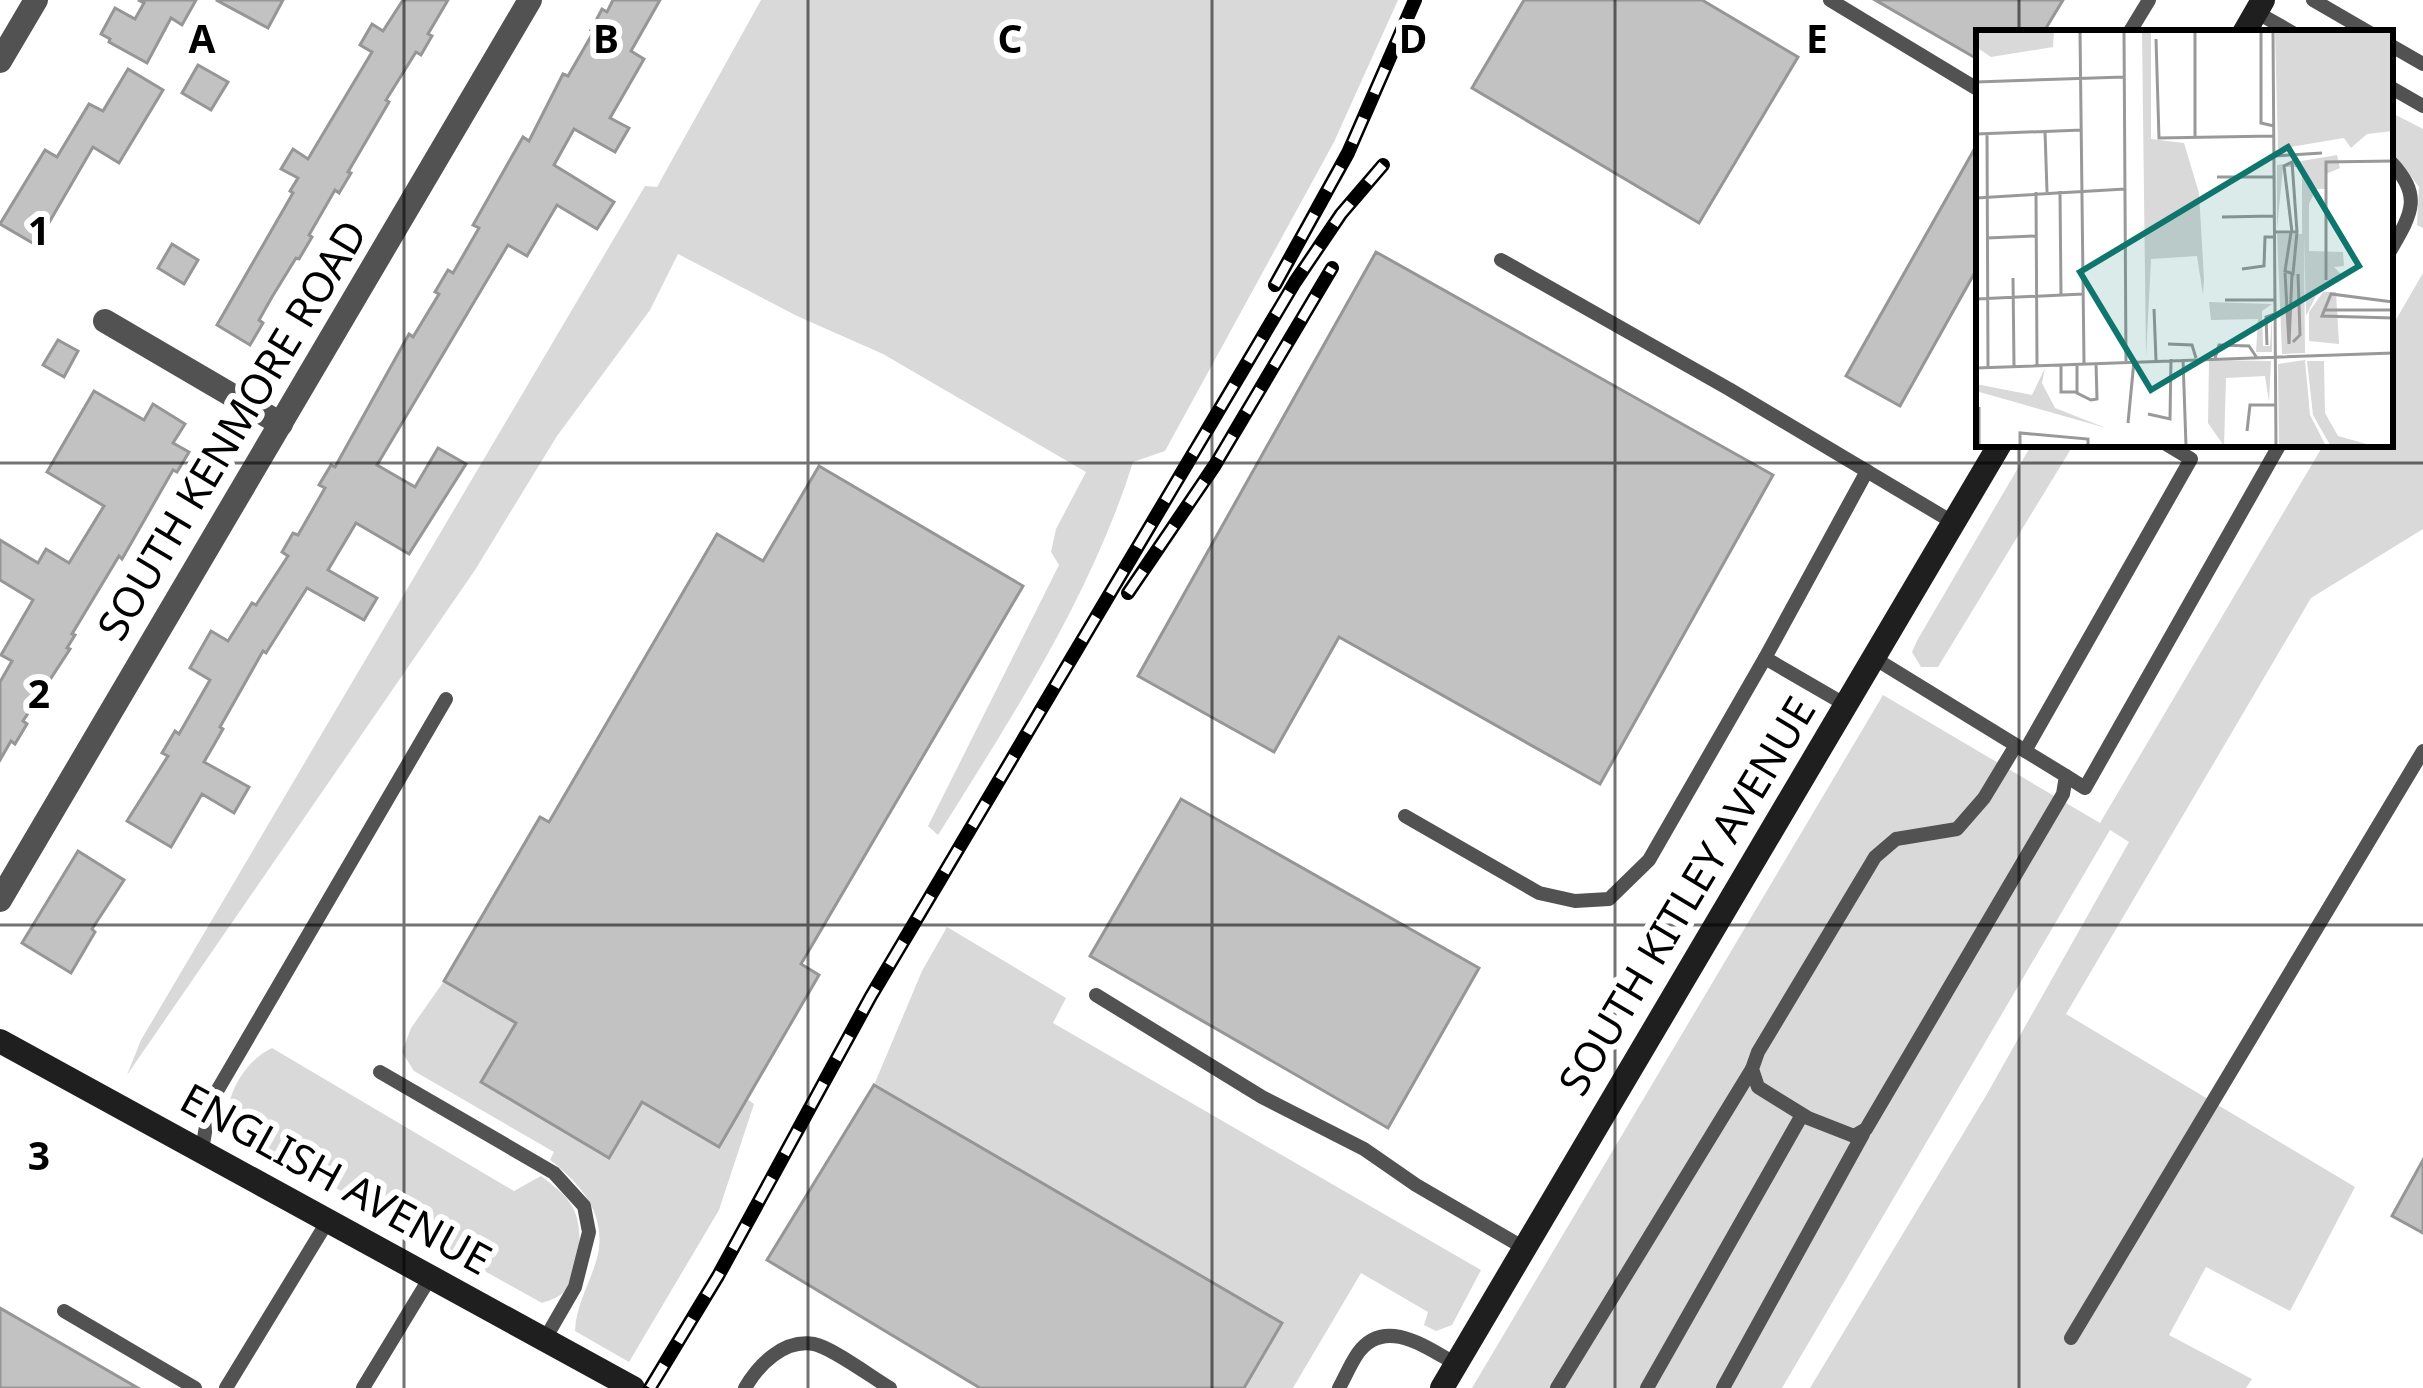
<svg xmlns="http://www.w3.org/2000/svg" width="2423" height="1388" viewBox="0 0 2423 1388" font-family="'Noto Sans',sans-serif">
<rect width="100%" height="100%" fill="#fff"/>
<!-- green -->
<g fill="#d9d9d9">
<path d="M761 0H1398L1334 142 1165 451 1133 462C1091 596 1012 717 938 835L928 826 1059 565 1051 552 1056 529 1086 472 883 354 797 316 678 254 650 310 557 436 475 570 127 1075 141 1040 645 186 657 187Z"/>
<path d="M2390 112 2423 129V228L2417 225 2419 187 2390 149Z"/>
<path d="M2423 273V529L2311 598 2066 1014 2355 1187 2290 1311 2206 1267 2169 1335 2252 1379 2246 1388H1810L1987 1094 2129 842 2110 830 1782 1388H1472L1883 695 2100 823 2324 444H2390V330Z"/>
<path d="M2032 444H2074L1938 667H1921L1912 652 1918 639Z"/>
<path d="M947 927 1066 998 1053 1023 1481 1270 1452 1325 1436 1331 1424 1325 1428 1312 1361 1273 1293 1388H1244L1282 1323 874 1085 922 971Z"/>
<path d="M444 981 516 1023 482 1083 609 1157 642 1102 718 1147 747 1099 754 1104 719 1210 629 1362 575 1331C576 1304 590 1284 597 1258 608 1215 581 1184 550 1160L554 1152 414 1071 402 1052 411 1028Z"/>
<path d="M272 1048 514 1191 541 1176C551 1184 563 1192 570 1203 585 1223 581 1268 567 1288 561 1297 551 1300 542 1303L235 1132C234 1129 229 1116 229 1113 228 1088 250 1058 272 1048Z"/>
</g>
<!-- building -->
<g fill="#c2c2c2" stroke="#969696" stroke-width="3">
<path d="M138 0H196L182 25 171 18 147 63 109 42 110 39 101 34 115 8 135 19 144 3Z"/>
<path d="M216 0H283L268 28Z"/>
<path d="M403 0H448L428 34 432 36 421 55 416 52 386 100 389 102 348 172 351 173 339 193 335 190 309 235 312 237 299 259 296 258 272 297 259 320 263 323 250 345 217 325 293 193 290 191 298 178 281 169 293 149 308 159 372 52 360 45 372 24 383 31Z"/>
<path d="M613 0H660L631 51 644 59 610 118 629 128 615 152 574 129 554 165 614 202 597 229 557 205 527 256 508 245 377 465 415 487 438 448 466 464 409 554 356 523 328 570 377 598 364 620 307 588 266 653 263 651 220 727 223 729 204 762 249 787 234 813 202 794 171 847 127 821 168 756 162 753 175 731 179 734 210 680 190 668 211 631 228 641 252 603 256 605 288 556 282 552 293 533 298 535 325 488 319 485 331 465 335 467 409 334 413 337 439 294 435 292 448 270 453 273 479 228 473 225 523 137 529 141 563 74 568 76 594 31 591 30 602 9 607 12Z"/>
<path d="M1524 0H1702L1798 57 1699 223 1472 88Z"/>
<path d="M1875 0H2063L2043 33H1979V60Z"/>
<path d="M198 65 228 82 211 110 182 93Z"/>
<path d="M128 69 163 90 119 163 93 147 36 245 0 224 45 150 57 157 89 104 103 111Z"/>
<path d="M1979 141V265L1900 406 1846 376Z"/>
<path d="M172 244 198 260 184 284 158 268Z"/>
<path d="M1376 252 1773 475 1600 784 1339 637 1274 752 1138 676Z"/>
<path d="M58 340 78 351 64 377 43 365Z"/>
<path d="M94 391 144 420 153 404 185 424 173 443 189 452 177 472 173 470 122 559 119 556 72 634 75 635 67 648 70 649 23 721 27 724 15 744 11 741 0 760V682L12 661 1 655 33 600 0 580V540L38 563 46 549 69 563 104 506 47 472Z"/>
<path d="M819 466 1023 586 801 964 819 975 719 1147 642 1102 609 1158 481 1082 516 1023 444 981 540 817 549 822 717 534 763 561Z"/>
<path d="M1181 799 1479 968 1388 1128 1090 956Z"/>
<path d="M78 851 124 880 92 929 95 932 71 973 22 943Z"/>
<path d="M874 1085 1282 1323 1244 1388H980L767 1260Z"/>
<path d="M2423 1160V1233L2392 1216Z"/>
<path d="M0 1308 138 1388H0Z"/>
</g>
<g fill="none" stroke-linecap="round" stroke-linejoin="round">
<!-- lane -->
<g stroke="#525252" stroke-width="14">
<path d="M1830 0 1979 90"/>
<path d="M2313 0 2370 33"/>
<path d="M2256 12 2293 33"/>
<path d="M2129 33 2149 0"/>
<path d="M2390 45 2423 64"/>
<path d="M2390 87 2423 106"/>
<path d="M2390 161C2423 196 2412 213 2390 251"/>
<path d="M1501 260 1729 389 1954 523"/>
<path d="M1765 658 1867 471"/>
<path d="M1874 658 2066 776 2063 794 1866 1129 1854 1136 1808 1118 1758 1087 1752 1069 1758 1052 1875 857 1896 839 1957 829 1984 798 2016 745"/>
<path d="M2025 751 2191 459 2166 444"/>
<path d="M2066 776 2085 788 2280 444"/>
<path d="M1405 816 1539 893 1575 901 1609 899 1649 860 1765 658 1846 705"/>
<path d="M1096 995 1262 1097 1364 1149 1416 1185 1524 1248"/>
<path d="M380 1072 554 1173 584 1206 589 1232 575 1287 545 1339"/>
<path d="M202 1150 210 1103 446 699"/>
<path d="M64 1311 195 1388"/>
<path d="M2071 1338 2423 751"/>
<path d="M226 1388 329 1219"/>
<path d="M363 1388 431 1276"/>
<path d="M745 1388C759 1364 784 1339 814 1344 831 1347 873 1378 890 1388"/>
<path d="M1339 1388C1345 1377 1351 1363 1358 1353 1385 1316 1427 1348 1456 1364"/>
<path d="M1557 1388 1752 1069"/>
<path d="M1647 1388 1802 1115"/>
<path d="M1723 1388 1863 1134"/>
</g>
<!-- street -->
<g stroke="#525252" stroke-width="24">
<path d="M0 61 36 0"/>
<path d="M105 321 281 424"/>
<path d="M0 900 530 0"/>
</g>
<!-- secondary -->
<g stroke="#1f1f1f" stroke-width="24">
<path d="M2244 33 2263 0"/>
<path d="M0 1041 633 1388"/>
<path d="M1442 1388 2000 444"/>
</g>
<defs>
<g id="rail">
<path d="M1275 285 1348 153 1415 0"/>
<path d="M1128 593 1215 465 1332 268"/>
<path d="M650 1388 718 1276 871 996 1295 282 1341 214 1383 165"/>
</g>
</defs>
<!-- rail casing -->
<use href="#rail" stroke="#000" stroke-width="14"/>
<!-- rail -->
<use href="#rail" stroke="#fff" stroke-width="9" stroke-dasharray="27" stroke-linecap="butt"/>
</g>
<!-- grid -->
<path fill="none" stroke="#000" stroke-width="3" stroke-opacity="0.55" d="M404 0V1388M808 0V1388M1212 0V1388M1615 0V1388M2019 0V33M2019 444V1388M0 463H2423M0 925H2423"/>
<g text-anchor="middle" stroke-width="12" stroke-linejoin="round" paint-order="stroke">
<!-- street labels -->
<g font-size="42" fill="#000" stroke="#fff">
<text transform="translate(232 430) rotate(-59)" y="15">SOUTH KENMORE ROAD</text>
<text transform="translate(1687 896) rotate(-59)" y="15">SOUTH KITLEY AVENUE</text>
<text transform="translate(336 1179) rotate(29)" y="15">ENGLISH AVENUE</text>
</g>
</g>
<!-- overview -->
<g transform="translate(1976 30)">
<rect width="417" height="417" fill="#fff"/>
<path d="M0 1H78L77 17 15 27 3 19ZM166 1H175V109L208 113 223 163 228 249 227 265 221 226 175 229 170 327ZM299 1H417V101L391 104 375 118 368 108 302 119ZM361 125 364 138 350 144V159H340L333 174V221L367 222 368 236 358 237 368 247 340 266 330 286 328 204 329 323 306 324 301 204H326V137H307L301 199V135ZM347 262H360L363 314 333 311V282ZM233 272 296 274 286 281 287 316H294L296 285V322H280L282 289 235 290ZM233 330 295 331 293 372 289 346 250 348 248 416 232 393ZM329 330 334 385 350 416H303L302 334ZM331 331H348L349 383 362 406 398 416 354 415 337 385ZM69 338 66 353 79 378 130 398 0 361V354L56 365Z" fill="#d9d9d9"/>
<path fill="none" stroke="#999" stroke-width="3" d="M104 1 108 333M148 1 150 331M219 1V109M285 1V93L298 96M297 1 300 416M180 9 183 108 298 106M0 52 148 47M69 101 71 162M11 103 12 337M0 104 106 100M298 126 346 123M241 147H298M84 161 85 265M60 162 61 335M0 168 149 159M246 187 298 186M298 202H321L317 244 309 241 315 202M316 202 308 136 316 132 321 202M11 208 60 206M266 239 288 236 289 207H298M309 243 313 314 316 244M37 248 38 336M350 250V132L417 131M0 269 107 264M249 270H299M417 272 355 264 346 286 417 288M178 279 180 330M347 280H417M317 312 324 305 322 244M192 314 216 315 220 328M291 315 290 287 299 284M239 328 243 315 273 316 281 328M207 329 210 416M101 333V363L115 370 121 369 120 333M85 334V362H101M0 338 417 323M3 377V416M172 384 194 389 195 329M152 393 158 331M271 401 274 375H300M44 416V403L112 409V416"/>
<path fill="#0f766e" fill-opacity="0.15" stroke="#0f766e" stroke-width="6" d="M312 117 383 236 175 360 104 242Z"/>
<rect width="417" height="417" fill="none" stroke="#000" stroke-width="6"/>
</g>
<g font-size="39" text-anchor="middle" font-weight="bold" fill="#000" stroke="#fff" stroke-width="12" stroke-linejoin="round" paint-order="stroke">
<text x="202" y="53">A</text>
<text x="606" y="53">B</text>
<text x="1010" y="53">C</text>
<text x="1413" y="53">D</text>
<text x="1817" y="53">E</text>
<text x="39" y="245">1</text>
<text x="39" y="708">2</text>
<text x="39" y="1170">3</text>
</g>
</svg>
